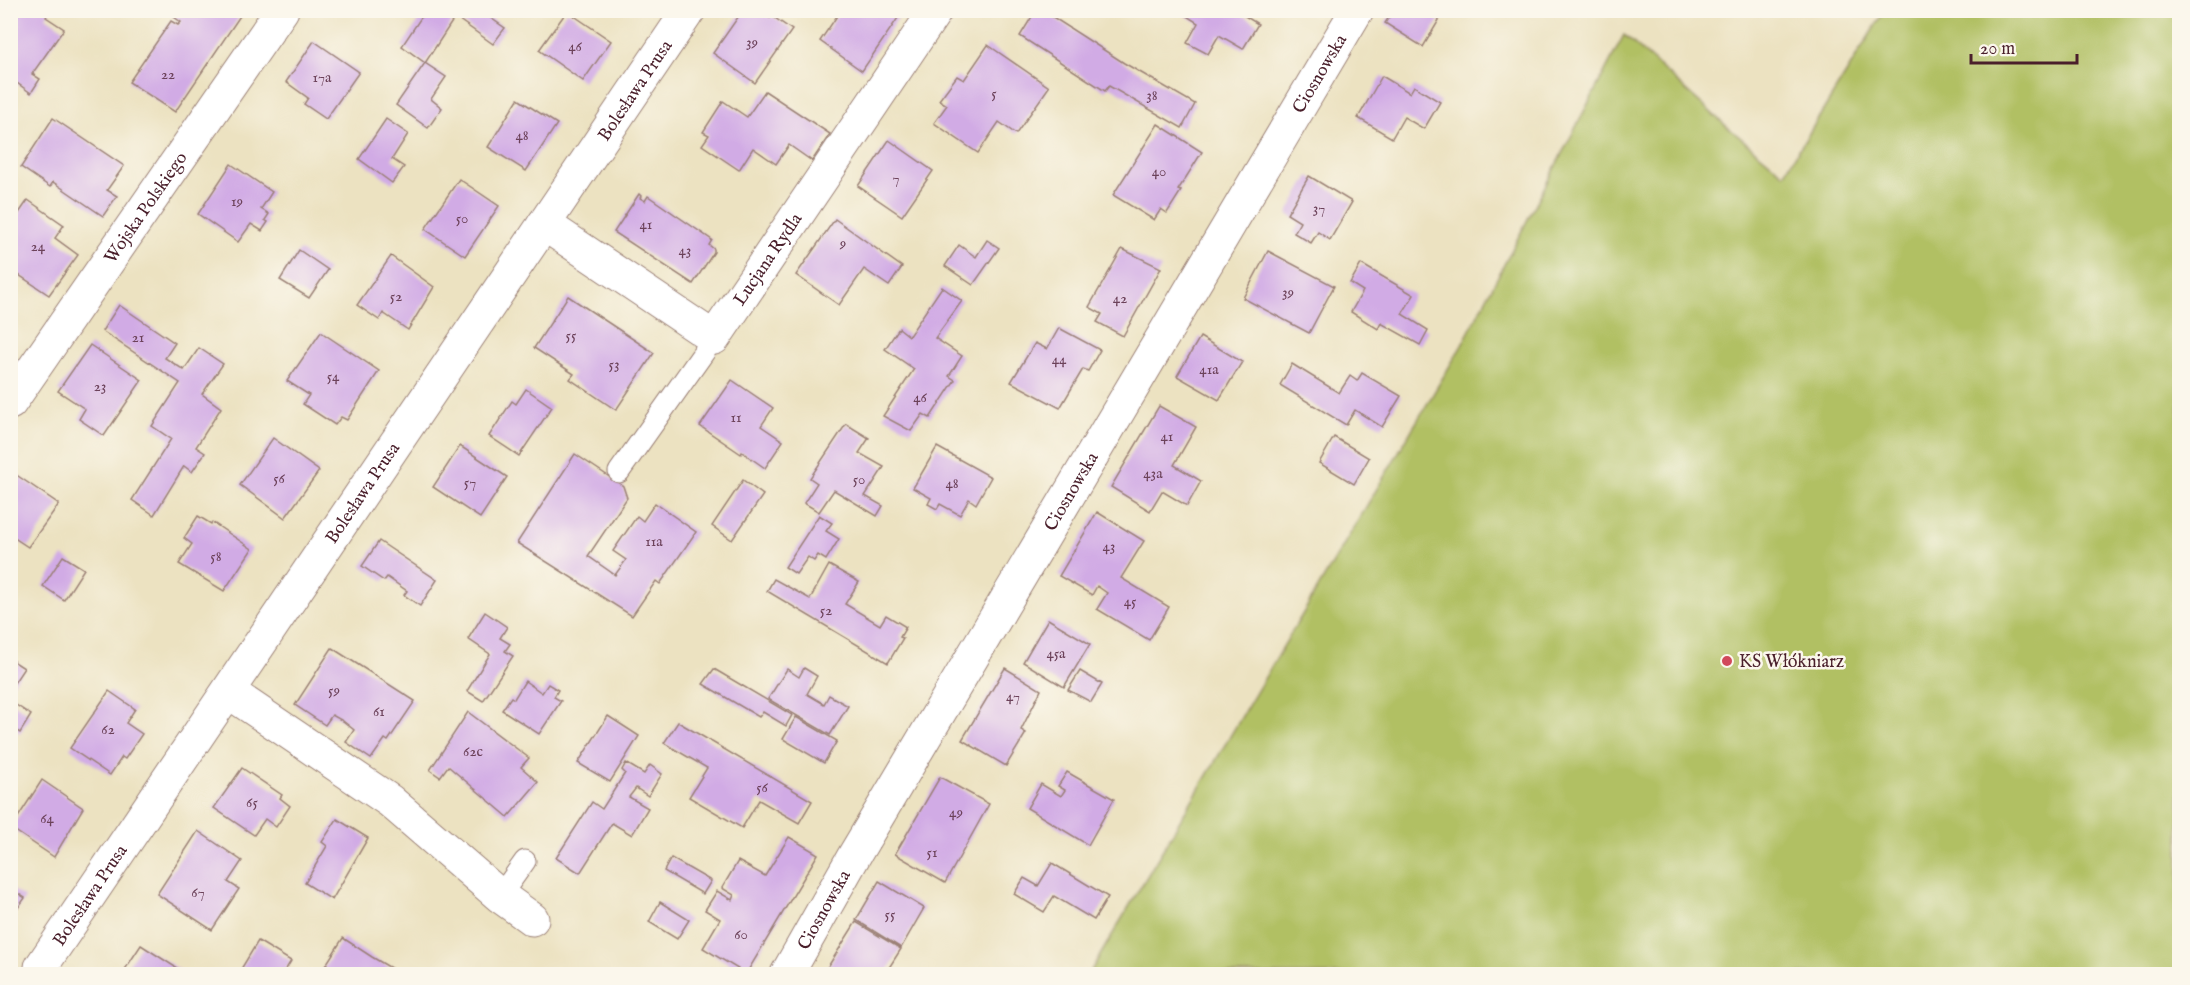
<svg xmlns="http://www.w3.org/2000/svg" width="2190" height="985" viewBox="0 0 2190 985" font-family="'IM FELL English',serif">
<rect width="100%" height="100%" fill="#fbf7ec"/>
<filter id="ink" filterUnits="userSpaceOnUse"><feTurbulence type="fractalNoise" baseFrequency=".0167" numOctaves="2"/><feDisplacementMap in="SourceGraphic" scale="12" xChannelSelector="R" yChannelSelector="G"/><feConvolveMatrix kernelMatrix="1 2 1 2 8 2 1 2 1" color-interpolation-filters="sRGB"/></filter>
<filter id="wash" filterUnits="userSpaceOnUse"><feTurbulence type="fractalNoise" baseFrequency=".008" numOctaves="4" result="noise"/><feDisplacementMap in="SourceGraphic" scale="24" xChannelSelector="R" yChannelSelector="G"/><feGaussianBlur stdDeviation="1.35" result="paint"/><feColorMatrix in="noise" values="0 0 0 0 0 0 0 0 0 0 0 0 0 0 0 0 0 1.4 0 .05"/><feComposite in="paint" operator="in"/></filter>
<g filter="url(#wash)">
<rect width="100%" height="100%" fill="#ece2c1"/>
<!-- green -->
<path fill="#b1c063" stroke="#7e7047" stroke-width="1.5" d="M1885 10 2179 11V974H1089L1461 347 1624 35 1724 124 1784 174Z"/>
<g id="blocks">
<!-- building -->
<g fill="#d1abe5">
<path d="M16 10H50L46 17 64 29 32 74 40 79 31 93 10 78V18Z"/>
<path d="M179 10H200L206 15 209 10H238L242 13 175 112 129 82 171 21 178 25 181 22 174 17Z"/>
<path d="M426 10H479L505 28 493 44 455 17 425 63 446 77 431 99 442 108 428 128 396 105 425 63 402 46Z"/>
<path d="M743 10H758L770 18 772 16 792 30 755 83 713 53Z"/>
<path d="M841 10H893L900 15 862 71 820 41Z"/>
<path d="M1036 10H1042L1124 63 1195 104 1182 128 1109 86 1105 91 1020 36Z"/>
<path d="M1177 10H1235L1258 24 1243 49 1219 35 1208 54 1187 43 1198 23Z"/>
<path d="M1394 10H1445L1423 47 1385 23Z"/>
<path d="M567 11 611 41 583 81 539 50Z"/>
<path d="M314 41 359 72 326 119 304 104 308 98 286 82Z"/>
<path d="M988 45 1049 87 1016 134 999 122 978 153 934 123 947 105 939 100 957 76 964 80Z"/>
<path d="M1382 76 1410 93 1414 86 1440 102 1424 129 1404 117 1392 138 1358 118Z"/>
<path d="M765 91 830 134 812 161 789 145 776 164 753 148 739 170 702 145 709 135 703 132 723 101 747 117Z"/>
<path d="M518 99 557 124 526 171 488 147Z"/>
<path d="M53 118 124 166 107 190 117 196 103 216 53 182 50 187 21 167Z"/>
<path d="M386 119 408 134 392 159 404 167 392 183 359 159Z"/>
<path d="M1158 124 1202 152 1178 190 1181 191 1167 213 1161 209 1154 220 1113 195Z"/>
<path d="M889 140 933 171 902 216 858 186Z"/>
<path d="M231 164 272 192 261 209 269 214 265 220 268 222 262 231 251 224 238 242 198 214Z"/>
<path d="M1309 176 1352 202 1330 240 1318 232 1311 243 1294 233 1300 222 1287 214Z"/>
<path d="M459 179 499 206 465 256 425 229Z"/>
<path d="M639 194 641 196 640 198 645 201 648 196 712 240 709 245 714 249V252L693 284 614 232Z"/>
<path d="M28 200 64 225 55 238 78 255 49 295 10 269V226Z"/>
<path d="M835 219 902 267 889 286 864 269 839 305 796 275Z"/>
<path d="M987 240 999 248 973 285 945 266 959 245 976 257Z"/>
<path d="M1122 249 1161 268 1123 336 1097 322 1102 314 1089 307Z"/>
<path d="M299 250 328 270 309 298 280 280Z"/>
<path d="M1268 251 1334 286 1309 333 1243 298Z"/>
<path d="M391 256 434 287 408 330 383 313 379 320 357 305Z"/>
<path d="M1361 264 1414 295 1402 314 1428 330 1420 345 1381 323 1378 329 1351 312 1363 291 1350 283Z"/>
<path d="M942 287 962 301 935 338 962 356 949 376 955 380 930 418 923 414 911 431 883 416 914 369 885 349 899 328 909 336Z"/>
<path d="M568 296 654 353 616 410 570 379 574 374 534 348Z"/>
<path d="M119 305 175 343 165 358 184 370 199 348 223 364 202 394 221 408 196 447 205 453 192 472 184 466 154 515 132 500 171 439 152 426 180 383 102 331Z"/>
<path d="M1059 328 1100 350 1088 371 1083 369 1060 408 1011 382 1035 343 1047 349Z"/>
<path d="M321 332 379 371 347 420 341 417 335 425 303 404 309 395 287 381Z"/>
<path d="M1200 337 1242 362 1219 400 1177 376Z"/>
<path d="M90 345 142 380 104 436 79 419 85 409 58 391Z"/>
<path d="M1292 364 1339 393 1350 376 1357 381 1362 373 1401 396 1382 427 1355 410 1346 425 1280 385Z"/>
<path d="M732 380 773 408 761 426 783 441 765 468 742 452 741 454 700 426Z"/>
<path d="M526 389 552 407 519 456 489 436 512 401 516 404Z"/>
<path d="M1159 406 1196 427 1174 465 1201 481 1187 506 1162 491 1150 511 1111 487Z"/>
<path d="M846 424 869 438 859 453 884 467 865 496 883 506 877 516 834 490 819 512 804 503 817 483 810 478Z"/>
<path d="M1334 437 1369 458 1354 484 1319 463Z"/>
<path d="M273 438 319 471 285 518 240 485Z"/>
<path d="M460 446 507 477 480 518 433 487Z"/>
<path d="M937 447 991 477 976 504 969 499 960 515 940 504 937 509 928 504 931 498 913 488Z"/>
<path d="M575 454 623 486 627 498 588 556 615 575 626 560 613 551 637 516 643 521 655 503 696 532 660 584 656 581 632 616 517 543Z"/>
<path d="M15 474 59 504 28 547 10 535V481Z"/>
<path d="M743 480 763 495 732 540 712 526Z"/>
<path d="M1097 512 1144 541 1121 578 1169 607 1149 640 1097 609 1107 593 1097 586 1092 595 1059 576Z"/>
<path d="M819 515 832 523 826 531 839 539 826 560 818 555 814 561 808 557 796 574 785 567Z"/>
<path d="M198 516 211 524 212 522 252 549 224 591 179 564 192 544 184 538Z"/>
<path d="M379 541 437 580 420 606 404 595 407 591 387 577 384 581 362 566Z"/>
<path d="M63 556 84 569 64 600 43 586Z"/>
<path d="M829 565 859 582 845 604 880 625 886 615 906 627 900 637 903 638 888 663 767 591 774 579 810 599Z"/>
<path d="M485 612 507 627 500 638 510 644 505 651 513 656 483 701 467 691 490 654 468 639Z"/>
<path d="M1048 619 1090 644 1064 687 1023 662Z"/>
<path d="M332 648 415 701 388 741 385 739 371 759 346 742 354 730 343 721 332 715 325 725 295 705Z"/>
<path d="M10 659 24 668 10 689Z"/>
<path d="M804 668 817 676 807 694 824 704 829 695 848 706 830 735 768 699 787 669 799 677Z"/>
<path d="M1005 668 1041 690 1021 730 1026 733 1006 766 962 740Z"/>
<path d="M714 669 792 715 786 726 763 712 759 717 703 684Z"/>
<path d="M1080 671 1102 684 1091 702 1068 690Z"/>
<path d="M525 681 542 693 548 684 558 690 554 697 561 701 539 734 502 710 511 697 514 699Z"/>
<path d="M109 691 135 709 126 723 142 734 125 759 122 757 110 775 70 748Z"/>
<path d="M10 701 31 715 20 733 10 727Z"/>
<path d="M468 712 529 758 521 767 538 782 508 817 448 766 440 777 430 770Z"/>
<path d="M608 716 639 736 610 782 578 763Z"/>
<path d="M796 717 837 741 824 763 783 739Z"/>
<path d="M678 722 812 801 799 823 759 800 742 828 689 797 707 768 664 743Z"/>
<path d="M626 763 644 774 650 765 662 774 648 796 636 788 629 797 648 808 632 835 612 823 580 873 556 858 592 802 602 809 625 773 622 770Z"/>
<path d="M242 768 282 795 280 798 290 806 276 827 265 819 254 835 214 808Z"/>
<path d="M1067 772 1114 799 1088 845 1027 808 1041 784 1061 796 1065 790 1058 786Z"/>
<path d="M940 777 989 804 945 883 895 854Z"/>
<path d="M42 780 83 808 54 857 11 828Z"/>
<path d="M337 819 368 838 332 900 305 883 327 846 322 842Z"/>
<path d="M198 831 242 861 228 882 239 889 212 930 157 894Z"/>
<path d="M789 837 818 854 746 974 703 948 720 919 705 910 717 891 732 900 734 895 722 888 738 861 765 876Z"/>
<path d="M671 858 711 881 703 894 664 871Z"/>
<path d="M1052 863 1108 897 1094 920 1054 896 1044 912 1014 894 1024 878 1038 886Z"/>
<path d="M879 881 924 908 901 948 856 920Z"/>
<path d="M10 888 25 898 10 919Z"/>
<path d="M660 902 689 920 677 939 649 922Z"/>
<path d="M856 922 901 949 885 974H826L824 973Z"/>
<path d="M343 938 372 957 401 974H320Z"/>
<path d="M258 941 291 961 283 974H238Z"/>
<path d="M141 945 186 974H122Z"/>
</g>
</g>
</g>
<g filter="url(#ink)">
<use href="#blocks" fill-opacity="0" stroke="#9b8076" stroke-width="1.5"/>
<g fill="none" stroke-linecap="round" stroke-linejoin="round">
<defs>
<g id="lane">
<path d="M619 472 714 338"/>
<path d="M500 896 525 861"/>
</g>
<g id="street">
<path id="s1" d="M544 224 714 338 936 10"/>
<path id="s2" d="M10 403 282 10"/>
<path d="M229 692 390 801 500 896 532 919"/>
<path id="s3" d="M43 974 41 967 689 10"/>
<path id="s4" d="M787 974 854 856 1357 10"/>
</g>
</defs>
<!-- lane casing -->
<use href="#lane" stroke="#9b8076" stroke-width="23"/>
<!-- street casing -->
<use href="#street" stroke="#9b8076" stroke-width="35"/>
<!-- lane -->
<use href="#lane" stroke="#fff" stroke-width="21"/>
<!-- street -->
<use href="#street" stroke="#fff" stroke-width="33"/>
</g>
</g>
<!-- markers -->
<circle fill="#d1495b" stroke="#fbf7ec" stroke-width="2" cx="1727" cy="661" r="6"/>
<g text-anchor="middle" stroke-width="5" stroke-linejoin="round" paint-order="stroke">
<!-- number labels -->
<g font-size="15" fill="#6c425a">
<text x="752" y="47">39</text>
<text x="575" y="51">46</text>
<text x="168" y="79">22</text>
<text x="322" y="82">17a</text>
<text x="994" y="98">5</text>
<text x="1152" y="100">38</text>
<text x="522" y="140">48</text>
<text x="1159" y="176">40</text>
<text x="896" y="183">7</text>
<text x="237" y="206">19</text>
<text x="1319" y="213">37</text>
<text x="462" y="223">50</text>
<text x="646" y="229">41</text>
<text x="843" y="248">9</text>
<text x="38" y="251">24</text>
<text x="685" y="255">43</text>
<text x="1288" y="297">39</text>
<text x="396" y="301">52</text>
<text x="1120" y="303">42</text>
<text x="571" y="340">55</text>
<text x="138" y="342">21</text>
<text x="1059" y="364">44</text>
<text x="614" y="369">53</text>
<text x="1209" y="374">41a</text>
<text x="333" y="381">54</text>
<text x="100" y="391">23</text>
<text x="920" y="402">46</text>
<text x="736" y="422">11</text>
<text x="1167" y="441">41</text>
<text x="1153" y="478">43a</text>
<text x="279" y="483">56</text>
<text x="859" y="484">50</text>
<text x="470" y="487">57</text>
<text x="952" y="488">48</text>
<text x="654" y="546">11a</text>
<text x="1109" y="551">43</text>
<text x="216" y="561">58</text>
<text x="1130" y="606">45</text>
<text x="826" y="615">52</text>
<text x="1056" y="658">45a</text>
<text x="334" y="695">59</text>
<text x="1013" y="701">47</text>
<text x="379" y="716">61</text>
<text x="108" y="734">62</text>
<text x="473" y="756">62c</text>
<text x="762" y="792">56</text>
<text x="252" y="807">65</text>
<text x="956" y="817">49</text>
<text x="47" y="823">64</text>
<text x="932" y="857">51</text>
<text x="198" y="897">67</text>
<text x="890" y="919">55</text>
<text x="741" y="939">60</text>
</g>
<!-- street labels -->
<g font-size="18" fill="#4a1f2b" stroke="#fbf7ec">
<text dy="6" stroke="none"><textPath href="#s4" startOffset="1046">Ciosnowska</textPath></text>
<text dy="6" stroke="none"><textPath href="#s3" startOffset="1066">Bolesława Prusa</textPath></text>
<text dy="6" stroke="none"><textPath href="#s2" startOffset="238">Wojska Polskiego</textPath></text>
<text dy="6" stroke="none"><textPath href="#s1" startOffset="300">Lucjana Rydla</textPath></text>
<text dy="6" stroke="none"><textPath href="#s3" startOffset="580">Bolesława Prusa</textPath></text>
<text dy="6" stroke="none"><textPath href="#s4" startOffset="560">Ciosnowska</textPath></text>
<text dy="6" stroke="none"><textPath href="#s3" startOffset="94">Bolesława Prusa</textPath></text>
<text dy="6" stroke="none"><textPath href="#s4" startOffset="74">Ciosnowska</textPath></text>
</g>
<!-- poi labels -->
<g font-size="18" fill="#4a1f2b" stroke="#fbf7ec" text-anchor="start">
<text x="1739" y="667">KS Włókniarz</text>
</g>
</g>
<!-- margin -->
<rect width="2190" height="985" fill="none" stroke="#fbf7ec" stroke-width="36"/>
<!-- scale -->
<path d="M1971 54v9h106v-9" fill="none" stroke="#4a1f2b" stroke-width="3"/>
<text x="1980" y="54" font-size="18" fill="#4a1f2b" stroke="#fbf7ec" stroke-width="4.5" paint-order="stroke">20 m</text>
</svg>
